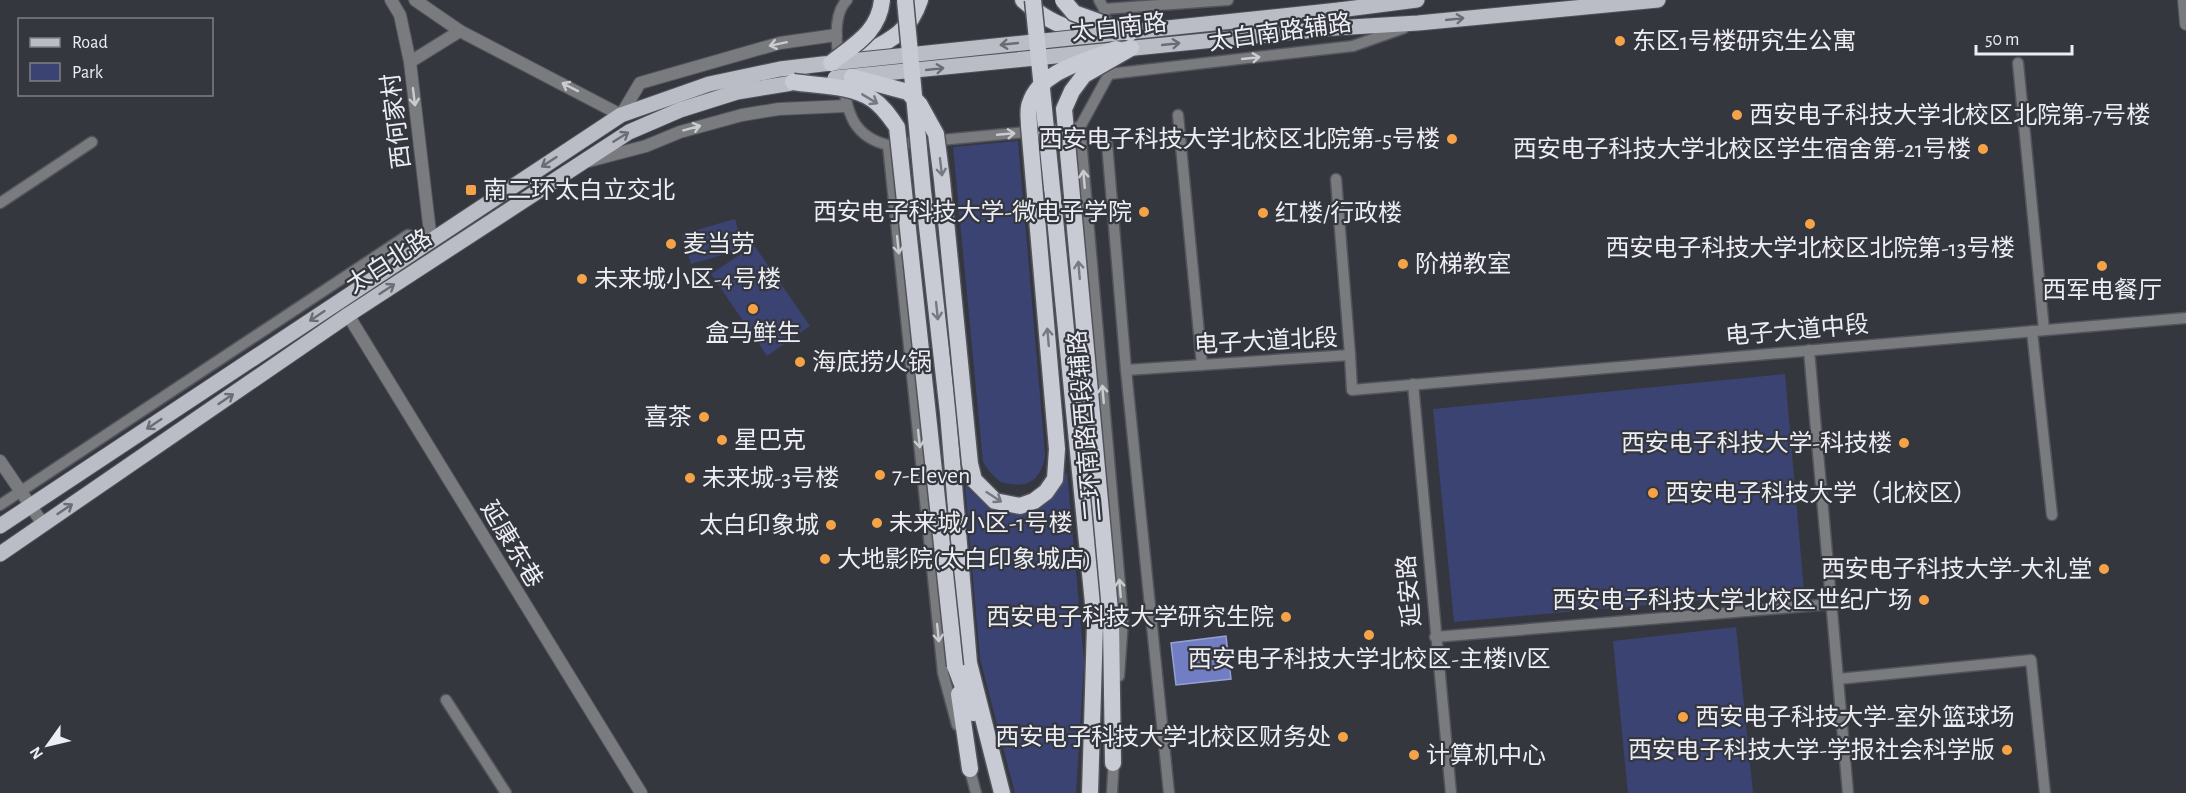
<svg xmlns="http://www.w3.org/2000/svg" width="2186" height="793" viewBox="0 0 2186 793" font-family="'Alegreya Sans','Noto Sans SC',sans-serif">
<rect width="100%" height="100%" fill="#35373f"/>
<!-- green -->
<g fill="#3b4372">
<path d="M1018 141 1045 454C1043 473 1033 488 1012 484 1007 484 1002 483 998 480 992 475 987 468 983 462L953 147Z"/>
<path d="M735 219 743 249 691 264 682 234Z"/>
<path d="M754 245 810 326 767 356 711 274Z"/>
<path d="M1785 374 1804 591 1454 622 1433 409Z"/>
<path d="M1067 472 1084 661 1076 793H1015L980 659 965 485C990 509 1006 526 1038 503 1052 493 1058 487 1067 472Z"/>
<path d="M1736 627 1753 793H1628L1613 641Z"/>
</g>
<!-- water -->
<path fill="#727ec4" stroke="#97a0d2" stroke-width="1.5" d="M1226 636 1231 679 1176 685 1171 643Z"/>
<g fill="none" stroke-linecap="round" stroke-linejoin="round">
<defs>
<g id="minor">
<path d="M1104 9 1228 0"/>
<path d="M839 60C836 42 833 14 847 0"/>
<path d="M2018 63 2044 330"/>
<path d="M1109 74 1353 46 1404 28"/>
<path d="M843 84C848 116 855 137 888 145L1080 127 1109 74 1104 9 1099 0"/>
<path d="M1178 115 1202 365"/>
<path d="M1080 127 1123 620 1119 676"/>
<path d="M1107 143 1126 370 1169 793"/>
<path d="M888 145 943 673 957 725"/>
<path d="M1336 179 1350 355"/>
<path d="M0 203 92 142"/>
<path d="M2032 331 2052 515"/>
<path d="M1809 350 1848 793"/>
<path d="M1126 370 1350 355 1352 390 2186 318"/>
<path d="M1413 384 1451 793"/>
<path d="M0 505 408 235 431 241"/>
<path d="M1435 637 1831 604"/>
<path d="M1838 679 2031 660 2045 793"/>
<path d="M446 700 506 793"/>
<path d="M968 763 976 793"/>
<path d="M1112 793 1114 757"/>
</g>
<g id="tertiary">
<path d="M391 0 400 15 410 62 431 241"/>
<path d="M415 0 460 31 621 115 640 83 780 43 836 35"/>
<path d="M2184 0 2186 24"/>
<path d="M410 62 460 31"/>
<path d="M589 161 646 146 680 132 742 115 779 109 846 106"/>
<path d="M348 315 641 793"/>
<path d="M0 461 43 524"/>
</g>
<g id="primary">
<path d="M1339 10 1417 0"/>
<path d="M1334 28 1418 23 1658 0"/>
<path d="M0 526 621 115 709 84 780 69 831 63"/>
<path d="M0 554 348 315 629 132 680 110 737 92 805 81"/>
</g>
<g id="trunk">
<path d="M1023 0C1046 21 1064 28 1095 35"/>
<path d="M852 60C883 43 908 37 920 0"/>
<path d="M1052 188 1095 624 1090 793"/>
<path d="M923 191 948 413 969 663 1002 793"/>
<path d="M1111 621 1113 763"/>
<path d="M955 666 973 713"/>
<path d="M959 694 970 769"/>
</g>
</defs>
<!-- minor casing -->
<use href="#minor" stroke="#52545c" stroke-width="13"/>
<!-- tertiary casing -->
<use href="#tertiary" stroke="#52545c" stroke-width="14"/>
<!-- primary casing -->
<use href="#primary" stroke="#52545c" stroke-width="17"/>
<!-- trunk casing -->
<use href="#trunk" stroke="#52545c" stroke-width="19"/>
<!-- minor -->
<use href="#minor" stroke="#7a7b7f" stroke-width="10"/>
<!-- tertiary -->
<use href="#tertiary" stroke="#7a7b7f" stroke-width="12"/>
<!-- primary -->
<use href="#primary" stroke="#bbbdc6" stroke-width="15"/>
<!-- trunk -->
<use href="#trunk" stroke="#c8cad4" stroke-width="16"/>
<defs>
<g id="primary-bridge">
<path d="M831 63 1339 10"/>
<path d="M835 78 1334 28"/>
</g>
<g id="trunk-bridge">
<path d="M905 0 923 191"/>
<path d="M1033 0 1052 188"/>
<path d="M1063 0 1074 13 1130 33"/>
<path d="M831 63C854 45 879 32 882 0"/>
<path d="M852 77 908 92 920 105 936 134 942 180 970 464 974 480 995 501 1020 506 1034 501 1046 492 1055 479 1057 449 1029 126C1029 119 1027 109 1030 103 1041 70 1087 61 1116 49"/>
<path d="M793 82C818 86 851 85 872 99 883 106 890 117 897 127L955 666"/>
<path d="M1111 621 1064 109 1072 91 1084 75 1131 48"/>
</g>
</defs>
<!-- primary-bridge casing -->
<use href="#primary-bridge" stroke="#52545c" stroke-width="17" stroke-linecap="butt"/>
<!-- trunk-bridge casing -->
<use href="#trunk-bridge" stroke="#52545c" stroke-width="19" stroke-linecap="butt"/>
<!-- primary-bridge -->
<use href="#primary-bridge" stroke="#bbbdc6" stroke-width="15"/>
<!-- trunk-bridge -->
<use href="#trunk-bridge" stroke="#c8cad4" stroke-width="16"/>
</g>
<!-- one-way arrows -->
<defs><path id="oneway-shaft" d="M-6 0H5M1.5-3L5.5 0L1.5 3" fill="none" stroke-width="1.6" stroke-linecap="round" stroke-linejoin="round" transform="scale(1.5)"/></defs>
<g stroke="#6b6d75">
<use href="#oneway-shaft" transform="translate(1455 19) rotate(-6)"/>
<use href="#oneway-shaft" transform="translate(1009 44) rotate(174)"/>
<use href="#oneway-shaft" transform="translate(1171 44) rotate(-6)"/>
<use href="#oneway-shaft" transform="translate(935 69) rotate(-6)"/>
<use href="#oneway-shaft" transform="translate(621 137) rotate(-32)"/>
<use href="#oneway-shaft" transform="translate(549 162) rotate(147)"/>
<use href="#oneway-shaft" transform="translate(387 289) rotate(-33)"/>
<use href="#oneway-shaft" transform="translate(317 316) rotate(146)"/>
<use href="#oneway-shaft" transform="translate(226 399) rotate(-34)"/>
<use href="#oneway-shaft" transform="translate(154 424) rotate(146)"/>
<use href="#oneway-shaft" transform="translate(65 509) rotate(-34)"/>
</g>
<g stroke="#caccd0">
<use href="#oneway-shaft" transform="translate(778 44) rotate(168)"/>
<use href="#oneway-shaft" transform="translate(1251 58) rotate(-6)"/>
<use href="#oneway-shaft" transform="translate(570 87) rotate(-153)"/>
<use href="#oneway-shaft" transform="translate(414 97) rotate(83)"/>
<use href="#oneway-shaft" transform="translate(692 128) rotate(-15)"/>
<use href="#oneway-shaft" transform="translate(1006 134) rotate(-5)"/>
<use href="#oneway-shaft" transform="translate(1084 179) rotate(-95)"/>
<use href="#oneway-shaft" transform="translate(898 245) rotate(84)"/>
<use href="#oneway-shaft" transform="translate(1103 394) rotate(-95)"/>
<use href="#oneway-shaft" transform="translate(919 439) rotate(84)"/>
<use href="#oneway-shaft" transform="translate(1120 588) rotate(-95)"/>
<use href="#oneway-shaft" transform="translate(938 633) rotate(84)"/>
</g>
<g stroke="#777982">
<use href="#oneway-shaft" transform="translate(870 99) rotate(31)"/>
<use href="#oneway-shaft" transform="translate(941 167) rotate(83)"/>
<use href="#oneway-shaft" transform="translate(1079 270) rotate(-95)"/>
<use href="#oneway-shaft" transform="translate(937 311) rotate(84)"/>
<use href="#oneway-shaft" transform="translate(1048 337) rotate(-95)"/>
<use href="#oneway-shaft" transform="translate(994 497) rotate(33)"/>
</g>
<!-- markers -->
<g fill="#f5a346" stroke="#35373f" stroke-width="2">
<circle cx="1620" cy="41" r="6"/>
<circle cx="1737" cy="115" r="6"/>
<circle cx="1452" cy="139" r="6"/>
<circle cx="1983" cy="149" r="6"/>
<rect x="465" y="184" width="12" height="12" rx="3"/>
<circle cx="1144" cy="212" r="6"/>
<circle cx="1263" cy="213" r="6"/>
<circle cx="1810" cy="224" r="6"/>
<circle cx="671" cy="244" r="6"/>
<circle cx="1403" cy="264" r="6"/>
<circle cx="2102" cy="266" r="6"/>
<circle cx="582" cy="279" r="6"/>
<circle cx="753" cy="309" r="6"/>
<circle cx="800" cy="362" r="6"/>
<circle cx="704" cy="417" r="6"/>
<circle cx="722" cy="440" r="6"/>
<circle cx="1904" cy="443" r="6"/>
<circle cx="880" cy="475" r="6"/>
<circle cx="690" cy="478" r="6"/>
<circle cx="1653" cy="493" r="6"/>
<circle cx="877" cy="523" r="6"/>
<circle cx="831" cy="525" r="6"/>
<circle cx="825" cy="559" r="6"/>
<circle cx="2104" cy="569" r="6"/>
<circle cx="1924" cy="600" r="6"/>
<circle cx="1286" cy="617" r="6"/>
<circle cx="1369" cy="635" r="6"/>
<circle cx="1683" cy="717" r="6"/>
<circle cx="1343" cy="737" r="6"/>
<circle cx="2007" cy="750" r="6"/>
<circle cx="1414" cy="755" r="6"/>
</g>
<g text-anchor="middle" stroke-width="4.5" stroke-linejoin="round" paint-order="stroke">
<!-- street labels -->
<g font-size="24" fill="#edeef3" stroke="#35373f">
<text transform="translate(1119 27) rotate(-6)" y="8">太白南路</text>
<text transform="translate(1280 32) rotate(-8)" y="8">太白南路辅路</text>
<text transform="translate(396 121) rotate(-97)" y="8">西何家村</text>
<text transform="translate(389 261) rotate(-33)" y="8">太白北路</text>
<text transform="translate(1797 330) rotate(-5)" y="8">电子大道中段</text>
<text transform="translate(1266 341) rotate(-3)" y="8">电子大道北段</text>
<text transform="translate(1085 426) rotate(-95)" y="8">二环南路西段辅路</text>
<text transform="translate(512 544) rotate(59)" y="8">延康东巷</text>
<text transform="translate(1409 591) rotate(-95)" y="8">延安路</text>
</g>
<!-- poi labels -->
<g font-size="24" fill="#edeef3" stroke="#35373f" text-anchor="start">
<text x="1632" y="49">东区1号楼研究生公寓</text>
<text x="1749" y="123">西安电子科技大学北校区北院第-7号楼</text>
<text x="1440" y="147" text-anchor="end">西安电子科技大学北校区北院第-5号楼</text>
<text x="1971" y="157" text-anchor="end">西安电子科技大学北校区学生宿舍第-21号楼</text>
<text x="483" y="198">南二环太白立交北</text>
<text x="1132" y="220" text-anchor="end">西安电子科技大学-微电子学院</text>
<text x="1275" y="221">红楼/行政楼</text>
<text x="683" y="252">麦当劳</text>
<text x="1810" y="256" text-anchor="middle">西安电子科技大学北校区北院第-13号楼</text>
<text x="1415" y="272">阶梯教室</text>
<text x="594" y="287">未来城小区-4号楼</text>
<text x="2102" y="298" text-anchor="middle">西军电餐厅</text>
<text x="753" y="341" text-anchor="middle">盒马鲜生</text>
<text x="812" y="370">海底捞火锅</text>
<text x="692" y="425" text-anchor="end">喜茶</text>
<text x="734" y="448">星巴克</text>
<text x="1892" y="451" text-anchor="end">西安电子科技大学-科技楼</text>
<text x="892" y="483">7-Eleven</text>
<text x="702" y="486">未来城-3号楼</text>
<text x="1665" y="501">西安电子科技大学（北校区）</text>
<text x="889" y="531">未来城小区-1号楼</text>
<text x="819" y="533" text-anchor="end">太白印象城</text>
<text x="837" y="567">大地影院(太白印象城店)</text>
<text x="2092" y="577" text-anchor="end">西安电子科技大学-大礼堂</text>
<text x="1912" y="608" text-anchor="end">西安电子科技大学北校区世纪广场</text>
<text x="1274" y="625" text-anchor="end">西安电子科技大学研究生院</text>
<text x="1369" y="667" text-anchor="middle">西安电子科技大学北校区-主楼IV区</text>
<text x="1695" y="725">西安电子科技大学-室外篮球场</text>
<text x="1331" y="745" text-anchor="end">西安电子科技大学北校区财务处</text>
<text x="1995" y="758" text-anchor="end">西安电子科技大学-学报社会科学版</text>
<text x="1426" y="763">计算机中心</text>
</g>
</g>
<!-- legend -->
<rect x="18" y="18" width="195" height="78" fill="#35373f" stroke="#7f8087" stroke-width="1.5"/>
<rect x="30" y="38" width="30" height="9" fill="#bbbdc6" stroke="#7f8087" stroke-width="1.5"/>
<text x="72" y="48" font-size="18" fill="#edeef3">Road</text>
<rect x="30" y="63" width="30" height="18" fill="#3b4372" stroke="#7f8087" stroke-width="1.5"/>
<text x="72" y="78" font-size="18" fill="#edeef3">Park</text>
<!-- north arrow -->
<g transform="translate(48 745) rotate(236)" stroke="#35373f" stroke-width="4.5" paint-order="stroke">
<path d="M0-4.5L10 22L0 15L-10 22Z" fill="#edeef3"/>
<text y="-9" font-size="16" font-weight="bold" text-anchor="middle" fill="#edeef3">N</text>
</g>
<!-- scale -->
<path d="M1976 45v9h96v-9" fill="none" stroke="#edeef3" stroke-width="3"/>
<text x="1985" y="45" font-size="18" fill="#edeef3" stroke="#35373f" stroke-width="4.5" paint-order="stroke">50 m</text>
</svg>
